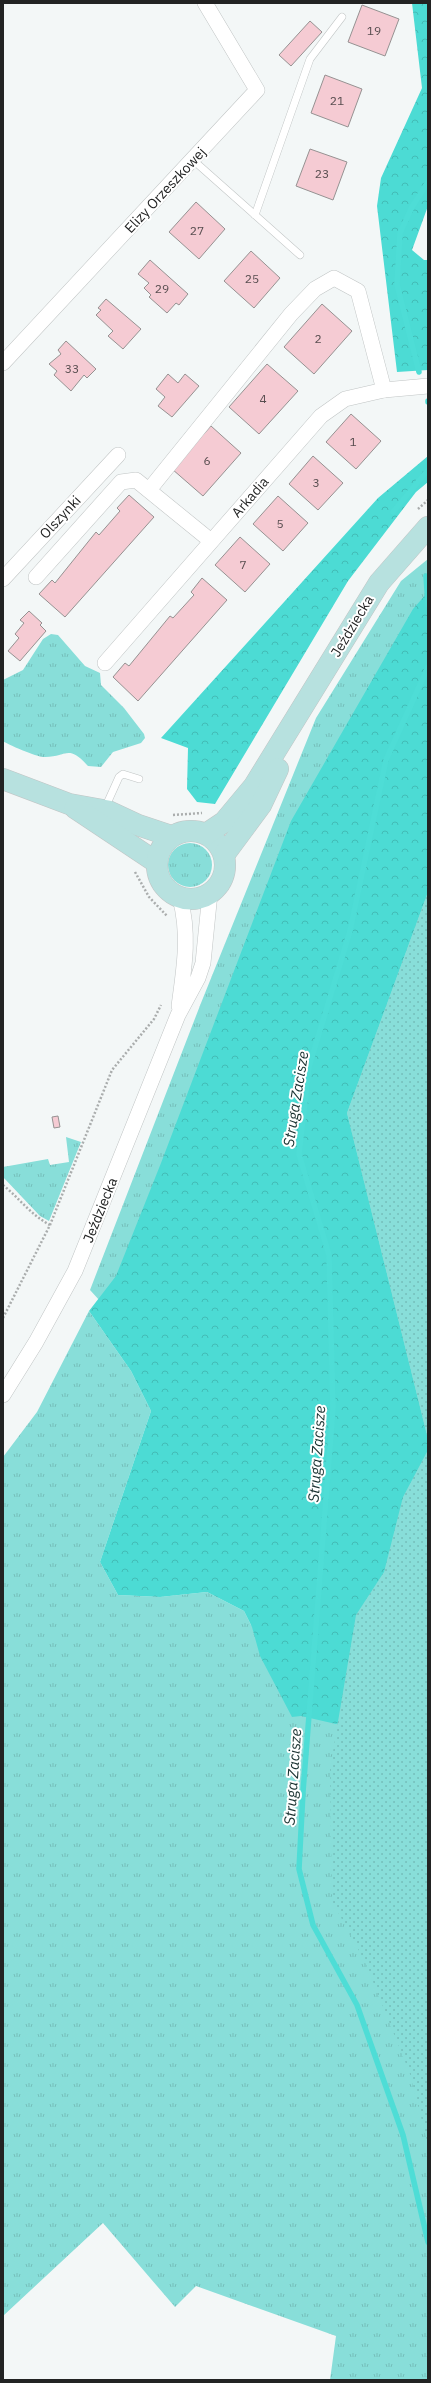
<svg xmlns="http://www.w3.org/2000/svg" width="431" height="2383" viewBox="0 0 431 2383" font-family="'IBM Plex Sans',sans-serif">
<defs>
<pattern id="grass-tufts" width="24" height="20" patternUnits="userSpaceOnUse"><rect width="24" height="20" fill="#88ded9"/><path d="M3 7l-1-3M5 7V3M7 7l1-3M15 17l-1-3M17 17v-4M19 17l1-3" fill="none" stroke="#75beba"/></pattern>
<pattern id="forest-crowns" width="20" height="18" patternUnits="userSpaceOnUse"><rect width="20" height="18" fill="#4cdbd4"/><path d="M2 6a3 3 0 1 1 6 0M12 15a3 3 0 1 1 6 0" fill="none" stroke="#42bcb6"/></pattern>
<pattern id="garden-dots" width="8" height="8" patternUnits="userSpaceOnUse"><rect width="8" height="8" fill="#88ded9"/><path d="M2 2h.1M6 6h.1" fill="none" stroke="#75beba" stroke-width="1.8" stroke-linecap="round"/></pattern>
</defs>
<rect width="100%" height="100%" fill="#f3f7f7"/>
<!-- grass -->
<g fill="url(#grass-tufts)">
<path d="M428 559V2380H330L336 2336 196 2286 175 2307 103 2223 3 2316V1457L37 1412 89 1311 131 1371 151 1411 100 1562 118 1595 160 1597 207 1592 244 1611 252 1627 260 1656 187 1397 90 1290 201 1003 316 718 401 581Z"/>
<path d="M51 634 58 635 85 666 100 673 101 685 124 708 144 734 145 738 141 743 113 752 101 767 88 766C67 743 67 758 43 757 38 757 6 744 3 741V680L23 670 43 639Z"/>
<circle cx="190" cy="865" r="22"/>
<path d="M66 1137 81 1142 49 1221 40 1216 3 1177V1167L48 1159 50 1165 69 1162Z"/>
</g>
<!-- forest -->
<g fill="url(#forest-crowns)">
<path d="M412 3H428V206L412 250 424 260H428V370L397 372 377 206 381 178 422 88Z"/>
<path d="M428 456V482L416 492 348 581 215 804 197 802 187 789 188 748 161 738 378 498Z"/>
<path d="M428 592V892L347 1113 428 1439V1574L396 1701 336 1724 301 1716 292 1717 260 1656 252 1627 244 1611 207 1592 160 1597 118 1595 100 1562 151 1411 131 1371 89 1311 116 1276 161 1163 291 821 413 609Z"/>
</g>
<!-- garden -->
<g fill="url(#garden-dots)">
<path d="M428 892V1439L347 1113Z"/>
<path d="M428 1450V2145L410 2074 365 1962 332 1901 330 1769 356 1615 384 1572 403 1497Z"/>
</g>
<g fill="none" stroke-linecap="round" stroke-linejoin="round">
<!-- stream -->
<g stroke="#4eddd6" stroke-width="5.5">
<path d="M419 372 397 284 400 233 412 207 428 182"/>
<path d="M428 401V402"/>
<path d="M393 512 428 470"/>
<path d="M426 576 428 605"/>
<path d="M428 667 386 760 350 931 309 1067 299 1154 329 1255 333 1409 303 1792 299 1869 313 1925 357 2005 403 2135 428 2242"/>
</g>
</g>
<!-- building -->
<g fill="#f5cbd3" stroke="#969292">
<path d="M362 5 399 19 385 56 348 42Z"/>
<path d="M310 21 322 32 291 66 279 55Z"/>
<path d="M325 75 362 89 348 127 311 113Z"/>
<path d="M310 149 347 162 333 200 296 186Z"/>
<path d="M196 202 225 229 199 259 169 232Z"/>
<path d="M251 251 280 278 254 308 224 281Z"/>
<path d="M150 260 188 294 179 305 176 303 167 313 149 297 151 295 144 288 149 283 138 274Z"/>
<path d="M106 299 141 329 123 349 108 336 113 331 96 315 101 310 98 308Z"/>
<path d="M322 304 352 331 314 374 284 347Z"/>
<path d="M66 341 96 369 87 378 84 375 71 391 54 375 57 371 49 364 61 354 58 350Z"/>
<path d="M267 364 298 391 259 434 229 407Z"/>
<path d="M168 374 178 383 185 374 199 386 172 417 158 406 165 397 156 389Z"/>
<path d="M351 414 381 441 356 469 326 442Z"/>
<path d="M211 426 241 453 203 496 172 469Z"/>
<path d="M313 456 343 483 318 510 289 484Z"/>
<path d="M129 495 154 517 65 617 39 594 52 580 55 583 96 532 99 535 120 511 117 508Z"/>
<path d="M278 496 308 523 283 551 253 524Z"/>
<path d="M240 537 270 564 245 592 215 565Z"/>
<path d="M202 578 227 600 138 701 113 677 125 663 129 666 170 616 173 618 194 595 191 592Z"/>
<path d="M29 611 42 623 40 625 46 631 20 661 8 651 19 638 15 634 24 623 20 620Z"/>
<path d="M58 1116 60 1127 54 1128 52 1117Z"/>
</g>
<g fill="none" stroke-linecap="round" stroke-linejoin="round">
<defs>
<g id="lane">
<path d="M193 160 300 255"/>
<path d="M255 215 310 59 342 17"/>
<path d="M105 808 119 777 123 774 139 779"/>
</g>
<g id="street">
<path d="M3 363 257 90 205 3"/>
<path d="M149 490 291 314 315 289 334 278 358 291 384 390"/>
<path d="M36 577 121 482 136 480 211 541"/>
<path d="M3 579 118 455"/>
<path d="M105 663 321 416 345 399 384 390 428 386"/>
<path d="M179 1006C184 969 190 935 180 898"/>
<path d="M3 1395 36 1342 75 1271 178 1015 198 978 203 963 210 893"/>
</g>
<g id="secondary">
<path d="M3 779 69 804 108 811 138 825 171 836"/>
<path d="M75 808 156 862"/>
<circle cx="191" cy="865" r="34"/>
<path d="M206 834 224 822 254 786 379 583 428 527"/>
<path d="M224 855 261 805 278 769"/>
</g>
</defs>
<!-- lane casing -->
<use href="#lane" stroke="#c1c5c5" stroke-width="8"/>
<!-- street casing -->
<use href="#street" stroke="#c1c5c5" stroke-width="16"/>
<!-- secondary casing -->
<use href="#secondary" stroke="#c1c5c5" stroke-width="22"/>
<!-- path -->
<g stroke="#aaadad" stroke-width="2.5" stroke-dasharray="2 2" stroke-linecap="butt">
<path d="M418 509 428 500"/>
<path d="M173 815 202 813"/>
<path d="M135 872 149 897 167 916"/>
<path d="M3 1185C19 1198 31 1215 50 1225"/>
<path d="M3 1318 50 1225 112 1070 154 1019 161 1005"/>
</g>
<!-- lane -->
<use href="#lane" stroke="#fff" stroke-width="7"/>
<!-- street -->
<use href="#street" stroke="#fff" stroke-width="15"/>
<!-- secondary -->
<use href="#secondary" stroke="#b7e1df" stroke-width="21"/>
</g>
<g text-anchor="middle" stroke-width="4" stroke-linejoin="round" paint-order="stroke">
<!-- number labels -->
<g font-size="12" fill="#574d4f">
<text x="374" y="35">19</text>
<text x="337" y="105">21</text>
<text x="322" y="178">23</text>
<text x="197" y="235">27</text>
<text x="252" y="283">25</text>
<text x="162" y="293">29</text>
<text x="318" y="343">2</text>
<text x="72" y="373">33</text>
<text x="263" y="403">4</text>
<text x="353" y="446">1</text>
<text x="207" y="465">6</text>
<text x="316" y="487">3</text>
<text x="280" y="528">5</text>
<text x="243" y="569">7</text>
</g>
<!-- street labels -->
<g font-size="14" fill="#222323" stroke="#fff">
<text transform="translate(165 190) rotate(-47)" y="5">Elizy Orzeszkowej</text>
<text transform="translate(250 497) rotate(-49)" y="5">Arkadia</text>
<text transform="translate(60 517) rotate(-47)" y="5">Olszynki</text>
<text transform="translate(352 626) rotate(-59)" y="5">Jeździecka</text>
<text transform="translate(100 1210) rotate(-68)" y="5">Jeździecka</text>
</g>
<!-- water labels -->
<g font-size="15" font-style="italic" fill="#1a3231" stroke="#fff">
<text transform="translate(296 1099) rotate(-81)" y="5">Struga Zacisze</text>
<text transform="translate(317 1454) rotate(-86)" y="5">Struga Zacisze</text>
<text transform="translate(293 1777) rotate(-86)" y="5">Struga Zacisze</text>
</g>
</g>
<!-- border -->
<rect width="431" height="2383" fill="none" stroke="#222323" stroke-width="8"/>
</svg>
